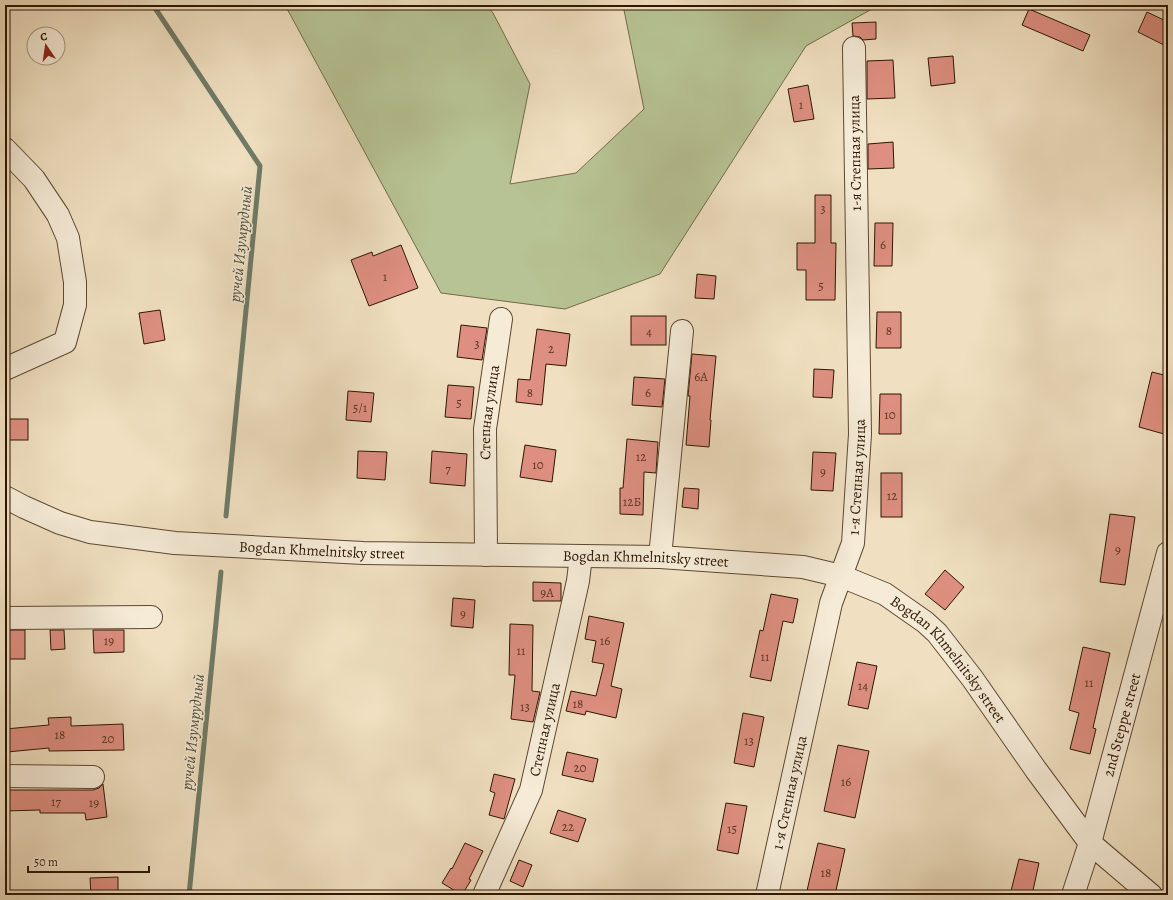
<svg xmlns="http://www.w3.org/2000/svg" width="1173" height="900" viewBox="0 0 1173 900" font-family="Alegreya,serif">
<rect width="100%" height="100%" fill="#f0e0c1"/>
<filter id="stains"><feTurbulence type="fractalNoise" baseFrequency=".005" numOctaves="4"/><feColorMatrix values="0 0 0 0 .2 0 0 0 0 .09 0 0 0 0 .02 0 0 0 .5 -.17"/></filter>
<radialGradient id="worn" r=".72"><stop offset=".6" stop-color="#630" stop-opacity="0"/><stop offset="1" stop-color="#630" stop-opacity=".3"/></radialGradient>
<!-- green -->
<path fill="#b7c394" stroke="#726c4a" d="M285 5H487L493 13 530 84 510 184 576 173 644 109 623 5H879L806 46 660 274 565 309 441 293Z"/>
<g fill="none" stroke-linecap="round" stroke-linejoin="round">
<!-- stream -->
<g stroke="#6f7b68" stroke-width="5">
<path d="M153 5 260 166 226 516"/>
<path d="M189 895 221 572"/>
</g>
</g>
<!-- building -->
<g fill="#de8f81" stroke="#2d1601">
<path d="M1029 9 1090 35 1083 51 1022 25Z"/>
<path d="M1147 12 1168 22V47L1138 32Z"/>
<path d="M876 22V39L863 40 860 37 853 36 852 23Z"/>
<path d="M953 56 955 83 931 86 928 58Z"/>
<path d="M893 60 895 98 867 99V61Z"/>
<path d="M808 85 814 119 794 122 788 89Z"/>
<path d="M893 142 894 168 868 169V144Z"/>
<path d="M815 195H831V243H836L835 300H806V270H797V243H815Z"/>
<path d="M875 223H893L892 266H874Z"/>
<path d="M401 245 418 288 369 306 351 260 372 252 373 256Z"/>
<path d="M697 274 716 276 714 299 695 298Z"/>
<path d="M160 310 165 340 144 344 139 313Z"/>
<path d="M877 312H901V348H876Z"/>
<rect x="631" y="316" width="35" height="29"/>
<path d="M461 325 487 328 482 360 457 357Z"/>
<path d="M537 329 570 334 566 366 546 364 542 405 516 402 518 379 530 380Z"/>
<path d="M692 354 716 356 710 420H711L709 447 686 445 690 396H688Z"/>
<path d="M814 369 834 370 832 398 813 397Z"/>
<path d="M1152 372 1168 376V417L1164 434 1139 427Z"/>
<path d="M634 377 665 379 662 407 632 405Z"/>
<path d="M448 385 474 387 471 419 445 417Z"/>
<path d="M348 391 374 393 371 422 346 420Z"/>
<path d="M880 394H901V434H879Z"/>
<rect x="5" y="419" width="23" height="21"/>
<path d="M627 439 658 442 656 473 644 472 643 515 620 514V488H623Z"/>
<path d="M525 445 556 450 552 482 520 477Z"/>
<path d="M358 451 387 452 385 480 357 478Z"/>
<path d="M432 451 467 454 465 486 430 483Z"/>
<path d="M813 452 836 453 833 491 811 490Z"/>
<rect x="881" y="473" width="21" height="44"/>
<path d="M684 488 699 489 698 509 682 507Z"/>
<path d="M1110 514 1135 517 1125 585 1100 582Z"/>
<path d="M945 570 964 587 945 610 925 594Z"/>
<path d="M533 582 561 583V601H533Z"/>
<path d="M771 594 798 599 793 623 783 621 771 681 750 677 760 630 763 631Z"/>
<path d="M453 598 475 600 473 628 451 626Z"/>
<path d="M589 616 624 623 611 686 622 689 616 718 586 711 585 715 566 711 571 691 596 696 604 664 592 662 596 641 585 639Z"/>
<path d="M510 624 533 625 532 691 540 692 533 722 511 719 515 675H509Z"/>
<rect x="6" y="630" width="19" height="29"/>
<path d="M50 630H64L65 649 51 650Z"/>
<path d="M93 630H124V652L94 653Z"/>
<path d="M1083 647 1110 653 1093 728 1096 729 1090 754 1070 749 1079 713 1069 710Z"/>
<path d="M857 662 877 666 868 709 848 705Z"/>
<path d="M743 713 764 717 754 767 734 763Z"/>
<path d="M71 717V726L123 724 124 750 49 751V748L7 752 5 729 49 725 48 718Z"/>
<path d="M838 745 869 751 855 818 824 811Z"/>
<path d="M567 752 598 759 593 782 562 775Z"/>
<path d="M494 774 515 779 504 819 489 815 495 793 490 791Z"/>
<path d="M103 784 107 817 86 820 85 813H40V810L5 811V790H93L99 788Z"/>
<path d="M726 803 747 806 738 854 717 850Z"/>
<path d="M558 810 586 819 578 842 550 833Z"/>
<path d="M465 843 483 851 469 879 471 880 462 895 442 883 451 868 452 869Z"/>
<path d="M818 843 845 849 835 895H806Z"/>
<path d="M1019 859 1039 863 1032 895H1010Z"/>
<path d="M519 860 532 865 523 887 510 881Z"/>
<path d="M118 877V895H91L90 878Z"/>
</g>
<g fill="none" stroke-linecap="round" stroke-linejoin="round">
<defs>
<g id="minor">
<path d="M5 149 34 179 58 215 68 238 75 282V305L65 342 5 369"/>
<path id="s1" d="M5 497 24 507 60 523 90 532 175 543 363 553 660 557 803 567 841 576 885 594 925 622 937 633 972 678 1036 770 1090 843 1151 895"/>
<path id="s2" d="M486 555 485 429 501 319"/>
<path d="M660 557 682 331"/>
<path d="M5 618 151 617"/>
<path d="M5 776 93 777"/>
<path id="s3" d="M484 895 531 790 578 581 581 556"/>
<path id="s4" d="M767 895 831 603 853 543 860 434 854 48"/>
<path id="s5" d="M1073 895 1090 843 1168 553"/>
</g>
</defs>
<!-- minor casing -->
<use href="#minor" stroke="#5e4831" stroke-width="24"/>
<!-- minor -->
<use href="#minor" stroke="#f5ebd7" stroke-width="22"/>
</g>
<g text-anchor="middle" stroke-width="3" stroke-linejoin="round" paint-order="stroke">
<!-- number labels -->
<g font-size="13" fill="#593421">
<text x="801" y="109">1</text>
<text x="823" y="213">3</text>
<text x="883" y="249">6</text>
<text x="385" y="281">1</text>
<text x="821" y="290">5</text>
<text x="889" y="335">8</text>
<text x="649" y="336">4</text>
<text x="477" y="348">3</text>
<text x="551" y="353">2</text>
<text x="701" y="381">6А</text>
<text x="530" y="397">8</text>
<text x="648" y="397">6</text>
<text x="459" y="407">5</text>
<text x="360" y="412">5/1</text>
<text x="890" y="419">10</text>
<text x="641" y="461">12</text>
<text x="538" y="469">10</text>
<text x="448" y="473">7</text>
<text x="823" y="476">9</text>
<text x="892" y="500">12</text>
<text x="632" y="506">12Б</text>
<text x="1118" y="554">9</text>
<text x="547" y="597">9А</text>
<text x="463" y="618">9</text>
<text x="109" y="645">19</text>
<text x="605" y="645">16</text>
<text x="521" y="655">11</text>
<text x="765" y="661">11</text>
<text x="1089" y="687">11</text>
<text x="863" y="690">14</text>
<text x="578" y="708">18</text>
<text x="525" y="711">13</text>
<text x="60" y="739">18</text>
<text x="108" y="743">20</text>
<text x="749" y="745">13</text>
<text x="580" y="772">20</text>
<text x="846" y="786">16</text>
<text x="56" y="806">17</text>
<text x="94" y="807">19</text>
<text x="568" y="831">22</text>
<text x="732" y="833">15</text>
<text x="826" y="877">18</text>
</g>
<!-- street labels -->
<g font-size="15" fill="#2d1601" stroke="#f5ebd7">
<text transform="translate(855 153) rotate(-91)" y="5">1-я Степная улица</text>
<text dy="5" stroke="none"><textPath href="#s2" startOffset="143">Степная улица</textPath></text>
<text dy="5" stroke="none"><textPath href="#s4" startOffset="429">1-я Степная улица</textPath></text>
<text dy="5" stroke="none"><textPath href="#s1" startOffset="325">Bogdan Khmelnitsky street</textPath></text>
<text dy="5" stroke="none"><textPath href="#s1" startOffset="649">Bogdan Khmelnitsky street</textPath></text>
<text dy="5" stroke="none"><textPath href="#s1" startOffset="985">Bogdan Khmelnitsky street</textPath></text>
<text dy="5" stroke="none"><textPath href="#s5" startOffset="177">2nd Steppe street</textPath></text>
<text dy="5" stroke="none"><textPath href="#s3" startOffset="177">Степная улица</textPath></text>
<text dy="5" stroke="none"><textPath href="#s4" startOffset="105">1-я Степная улица</textPath></text>
</g>
<!-- water labels -->
<g font-size="16" font-style="italic" fill="#54513d" stroke="#f5ebd7">
<text transform="translate(240 244) rotate(-84)" y="6">ручей Изумрудный</text>
<text transform="translate(192 732) rotate(-84)" y="6">ручей Изумрудный</text>
</g>
</g>
<!-- margin -->
<rect width="1173" height="900" fill="none" stroke="#f0e0c1" stroke-width="20"/>
<rect x="6" y="6" width="1161" height="888" fill="none" stroke="#2d1601" stroke-width="2"/>
<rect x="10" y="10" width="1153" height="880" fill="none" stroke="#2d1601"/>
<!-- north arrow -->
<g transform="translate(46 46) rotate(347)"><circle r="19" fill="#f5ebd7" stroke="#a59681"/>
<path d="M0-3L7 15L0 10L-7 15Z" fill="#8f2418"/>
<text y="-6" font-size="11" font-weight="bold" text-anchor="middle" fill="#2d1601">С</text>
</g>
<!-- scale -->
<path d="M28 866v6h121v-6" fill="none" stroke="#2d1601" stroke-width="2"/>
<text x="34" y="866" font-size="12" fill="#2d1601" stroke="#f5ebd7" stroke-width="3" paint-order="stroke">50 m</text>
<rect width="100%" height="100%" filter="url(#stains)"/>
<rect width="100%" height="100%" fill="url(#worn)"/>
</svg>
